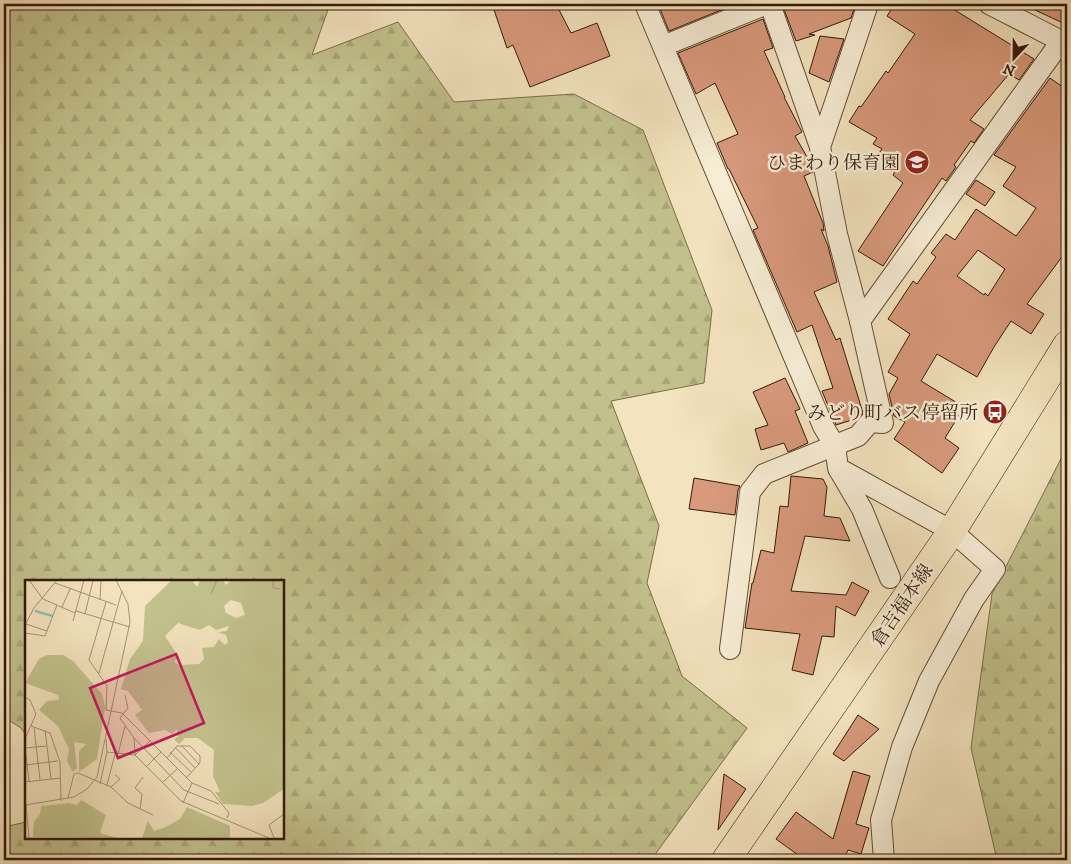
<svg xmlns="http://www.w3.org/2000/svg" width="1071" height="864" viewBox="0 0 1071 864" font-family="'IM FELL DW Pica','Noto Serif JP',serif">
<defs>
<pattern id="forest-firs" width="22" height="20" patternUnits="userSpaceOnUse" patternTransform="scale(1.25)"><rect width="22" height="20" fill="#c2c18d"/><path d="M5 1l3.5 6h-7zM16 11l3.5 6h-7z" fill="#a7a578"/></pattern>
</defs>
<rect width="100%" height="100%" fill="#f3e3be"/>
<filter id="stains"><feTurbulence type="fractalNoise" baseFrequency=".004" numOctaves="4"/><feColorMatrix values="0 0 0 0 .2 0 0 0 0 .09 0 0 0 0 .02 0 0 0 .5 -.17"/></filter>
<radialGradient id="worn" r=".72"><stop offset=".6" stop-color="#630" stop-opacity="0"/><stop offset="1" stop-color="#630" stop-opacity=".3"/></radialGradient>
<!-- forest -->
<g fill="url(#forest-firs)" stroke="#7a6e4a">
<path d="M4 4H330L312 55 398 22 454 102 574 94 643 130 712 310 704 383 611 401 659 526 647 583 682 676 747 728 651 860H6L4 854V827L26 822V838H282V582H26V735L21 728 4 717Z"/>
<path d="M1067 447V860H997L971 748 992 594Z"/>
</g>
<!-- building -->
<g fill="#d8997c" stroke="#331a08" fill-rule="evenodd">
<path d="M492 4H556L571 33 597 23 610 56 530 87 513 45 507 48Z"/>
<path d="M658 4H736L669 31Z"/>
<path d="M782 4H854V9L851 18 809 34 815 35 796 41Z"/>
<path d="M895 4H945L1034 59 1019 80 1009 74 970 120 984 129 974 143 971 141 954 165 956 167 946 181 942 178 883 266 858 251 903 183 893 175 897 167 877 156 882 149 873 144 877 138 849 122 859 106 861 107 886 71 888 73 915 34 887 16Z"/>
<path d="M1022 4H1067V15L1063 23Z"/>
<path d="M763 19 773 48 764 51 785 97H784L802 132 795 136 811 164 813 172 804 176 823 223 824 231 821 229 828 246 837 282 814 292 836 340 840 338 863 413 858 418 836 425 822 391 833 388 812 325 797 332 753 230 758 228 729 169H728L717 143 738 134 715 83 696 94 678 53Z"/>
<path d="M820 36 844 39 829 82 809 73Z"/>
<path d="M1050 78 1067 90V250L1027 304 1044 314 1031 334 1011 321 994 347 977 377 937 354 921 381 964 407 945 438 959 448 942 473 894 439 905 422 894 416 889 394 898 378 888 372 910 334 888 319 913 281 917 284 936 257 931 253 946 234 955 240 976 209 1016 236 1026 223 1036 208 1003 186 1016 167 994 155ZM978 250 1005 269 988 296 985 293 984 295 957 276Z"/>
<path d="M976 180 995 192 985 206 966 194Z"/>
<path d="M785 378 800 409 795 411 808 443 788 452 784 443 761 450 755 429 768 425 753 392Z"/>
<path d="M791 476 823 479 827 487 824 516 840 518 850 541 805 536 791 591 846 595 852 582 869 591 855 616 836 606 834 637 822 636 813 675 792 670 800 634 745 628 752 583H753L761 550 774 553 780 506 788 507Z"/>
<path d="M694 478 740 486 738 490 735 515 689 509Z"/>
<path d="M858 715 879 729 844 761 833 754Z"/>
<path d="M853 771 870 776 856 824 869 828 861 854 848 850 843 860H805L776 839 796 812 833 839Z"/>
<path d="M724 774 746 789 718 830Z"/>
</g>
<g fill="none" stroke-linecap="round" stroke-linejoin="round">
<defs>
<g id="street">
<path d="M645 4 823 426 835 446 838 468 952 531 995 569 974 599 929 681 902 747 881 820 884 860"/>
<path d="M989 4 1067 44"/>
<path d="M663 46 767 4"/>
<path d="M820 147 868 4"/>
<path d="M860 321 1062 40"/>
<path d="M839 470 862 509 890 578"/>
<path d="M730 649 750 492 764 474 858 436 870 422 883 423 860 321 837 234 820 147 770 4"/>
</g>
<path id="primary" d="M726 860 952 531 1067 345"/>
</defs>
<!-- street casing -->
<use href="#street" stroke="#634c36" stroke-width="22"/>
<!-- primary casing -->
<use href="#primary" stroke="#331a08" stroke-width="29"/>
<!-- street -->
<use href="#street" stroke="#f7edd5" stroke-width="20"/>
<!-- primary -->
<use href="#primary" stroke="#f3e3be" stroke-width="28"/>
</g>
<!-- icons -->
<defs>
<symbol id="school-disc" viewBox="-11 -11 22 22"><circle r="9.5" fill="#8f2418" stroke="#f7edd5"/><path d="M0-5L7-2L0 1L-7-2ZM-4 1L0 2.5L4 1V4Q0 6-4 4Z" fill="#fff"/></symbol>
<symbol id="bus-disc" viewBox="-11 -11 22 22"><circle r="9.5" fill="#8f2418" stroke="#f7edd5"/><path d="M-5-6H5V4H4V6H2V4H-2V6H-4V4H-5ZM-3.5-4V0h7V-4ZM-3.5 1.2v1.5H-2V1.2ZM2 1.2v1.5H3.5V1.2Z" fill="#fff"/></symbol>
</defs>
<g fill-rule="evenodd">
<use href="#school-disc" x="903" y="148" width="28" height="28"/>
<use href="#bus-disc" x="981" y="398" width="28" height="28"/>
</g>
<g text-anchor="middle" stroke-width="5" stroke-linejoin="round" paint-order="stroke">
<!-- poi labels -->
<g font-size="19" fill="#331a08" stroke="#f7edd5" text-anchor="end">
<text x="900" y="169">ひまわり保育園</text>
<text x="978" y="419">みどり町バス停留所</text>
</g>
<!-- street labels -->
<g font-size="19" fill="#331a08" stroke="#f7edd5">
<text transform="translate(901 605) rotate(-56)" y="7">倉吉福本線</text>
</g>
</g>
<!-- overview -->
<g transform="translate(25 580)">
<rect width="259" height="259" fill="#f3e3be"/>
<path d="M147 0H167L172 7 175 0H198L201 5 206 0H259V209L238 223 227 226 198 224 190 212H195L188 196 189 170 173 158H160L154 164 149 159 153 157 152 149 147 154 140 150 124 153 110 135 117 130 103 111 96 109 105 79 118 61 120 26ZM206 20 216 23 220 35 211 38 201 33 199 26ZM153 43 175 50 184 45 191 50 204 46 202 51 193 52 201 55 203 62 200 65 194 59 189 67 177 68 179 79 174 84 154 85 149 82 153 76 140 56ZM22 75H38L48 81 77 114 80 127 72 179 54 192V171L61 164 49 162 52 188 48 192 42 181 44 169 33 146 14 130 22 121 34 120 33 115 0 103 14 79ZM56 220 81 235 75 253 92 258 8 257 9 242 15 234 16 226 44 223 52 225ZM162 227 205 246V258H117L123 241 129 251 141 247 155 239Z" fill="#c2c18d" fill-rule="evenodd"/>
<path fill="none" stroke="#9bbeb4" stroke-width="2.5" d="M10 31 28 36"/>
<path fill="none" stroke="#a69375" stroke-width="1" d="M4 0 18 19 50 33M248 0V8L255 9M30 3 91 25M186 14 192 0M75 20 76 0M81 22 64 80 82 106 81 130 97 133 167 203 186 211 204 233 202 238M37 27 45 9M51 31 105 47M60 34 68 0M48 41 59 0M1 44 22 51M0 45 9 28 32 0M0 53 20 56 32 25M74 93 97 11M100 115 103 128 95 138 109 158 159 210 194 224M0 117 5 120 11 134 0 159M6 146 25 153 35 182 36 221M9 147 15 200M20 150 26 199M109 158 110 175 156 221 244 258M157 166 174 184M150 167 170 188M0 168 4 201M0 168 21 166M82 172 110 175 125 161M145 172 166 192M93 174 100 146M142 178 152 166H165L175 176V183L161 198M0 185 33 181M122 186 136 172M0 202 36 198M138 202 152 189M75 204 82 172 81 159M82 205 90 174M86 207 95 199 90 195M43 218 49 194 53 193 86 207 103 223 128 235M158 223 167 203M0 225 49 217 62 209 72 197 105 42 103 24 91 0M1 225 4 258M115 229 117 214 110 208 118 197M249 258 244 245 259 234"/>
<path fill="#c2185b" fill-opacity="0.15" stroke="#c2185b" stroke-width="2.5" d="M151 74 179 143 93 178 65 108Z"/>
<rect width="259" height="259" fill="none" stroke="#331a08" stroke-width="2.5"/>
</g>
<!-- margin -->
<rect width="1071" height="864" fill="none" stroke="#f3e3be" stroke-width="20"/>
<rect x="5" y="5" width="1061" height="854" fill="none" stroke="#331a08" stroke-width="2.5"/>
<rect x="10" y="10" width="1051" height="844" fill="none" stroke="#331a08"/>
<!-- north arrow -->
<g transform="translate(1014 58) rotate(202)" stroke="#f7edd5" stroke-width="4" paint-order="stroke">
<path d="M0-4L9 19L0 12L-9 19Z" fill="#331a08"/>
<text y="-8" font-size="14" font-weight="bold" text-anchor="middle" fill="#331a08">N</text>
</g>
<rect width="100%" height="100%" filter="url(#stains)"/>
<rect width="100%" height="100%" fill="url(#worn)"/>
</svg>
